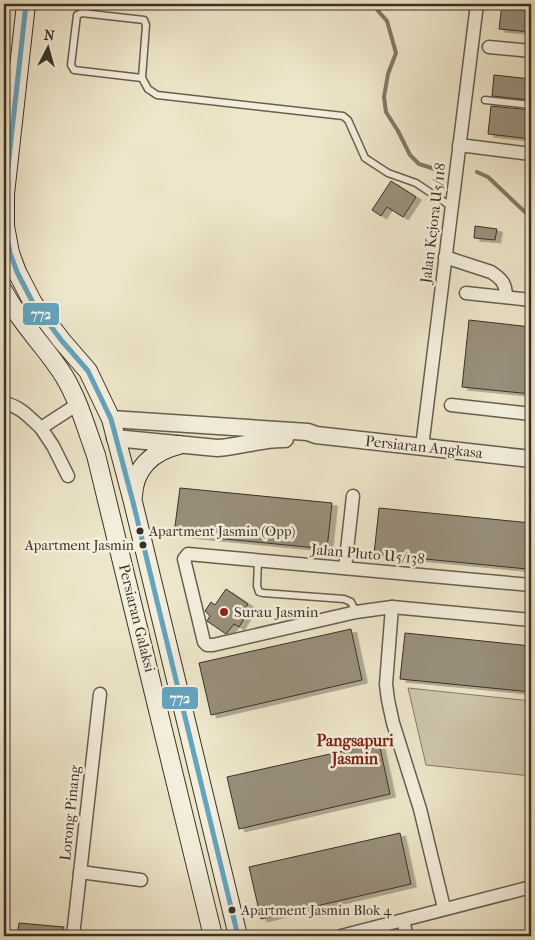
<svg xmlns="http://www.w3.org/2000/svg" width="535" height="940" viewBox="0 0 535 940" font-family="'IM FELL French Canon',serif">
<defs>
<filter id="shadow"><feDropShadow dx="5.5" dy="3" stdDeviation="0" flood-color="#0004"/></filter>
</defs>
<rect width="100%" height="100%" fill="#eee6ca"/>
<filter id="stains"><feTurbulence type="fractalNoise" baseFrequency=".004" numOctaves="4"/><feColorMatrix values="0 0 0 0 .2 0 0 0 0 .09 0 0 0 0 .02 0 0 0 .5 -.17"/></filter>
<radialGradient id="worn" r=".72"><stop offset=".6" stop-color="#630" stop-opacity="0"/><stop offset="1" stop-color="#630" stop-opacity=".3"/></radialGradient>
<!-- green -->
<path fill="#cfc7ae" stroke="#847c6a" d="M408 688 531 701V776L426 765Z"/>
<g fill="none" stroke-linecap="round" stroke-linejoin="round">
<!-- stream -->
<g stroke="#817867" stroke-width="4">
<path d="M372 4 387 21 396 53 388 74 384 97 386 112 398 131 410 155 419 164 435 169"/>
<path d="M477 172 488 177 525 212 531 214"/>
</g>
</g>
<!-- building -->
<g fill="#988f7b" stroke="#3a3126" filter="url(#shadow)">
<path d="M502 4 531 7V32L499 29Z"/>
<path d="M494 75 531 79V100L492 96Z"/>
<path d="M491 106 531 110V139L488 134Z"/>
<path d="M391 181 416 197 403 217 387 207 381 216 372 210Z"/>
<path d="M475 226 497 229 495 240 474 238Z"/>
<path d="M469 320 531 327V394L462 387Z"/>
<path d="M180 488 332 503 327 549 174 534Z"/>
<path d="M379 508 531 523 527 569 374 554Z"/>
<path d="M226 589 248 604 243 611 247 614 239 627 234 624 226 634 207 621 210 616 205 611 211 602 215 605Z"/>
<path d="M351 629 362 680 211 715 199 663Z"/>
<path d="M405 633 531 646V692L400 679Z"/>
<path d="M379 743 390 794 239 829 227 777Z"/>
<path d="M400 833 411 884 261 919 249 867Z"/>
<path d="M19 923 64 927 63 936H17Z"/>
</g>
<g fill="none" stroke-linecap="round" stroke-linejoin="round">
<defs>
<g id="service">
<path d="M142 78 146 25 144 20 82 13 77 15 71 65 74 70 142 78 148 89 157 95 343 116 348 120 365 158 388 173 416 183 452 207"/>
<path d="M485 100 531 105"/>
<path d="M258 560 257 586 259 592 263 593 344 599 351 602 356 612"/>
</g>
<g id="minor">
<path d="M489 47 531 51"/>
<path d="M459 145 531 154"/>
<path d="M445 257 491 272C502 279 506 284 506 297"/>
<path d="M466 293 531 300"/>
<path d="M4 403C20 406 29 417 41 428L78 404"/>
<path d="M451 405 531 414"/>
<path d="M41 428 53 446 68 476"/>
<path d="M422 447 477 4"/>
<path d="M345 568 353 496"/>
<path d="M531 585 188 554 184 559 204 642 207 645H213L356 612 392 607 531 620"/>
<path d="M392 607 386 684 388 700 393 723 420 809 444 908"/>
<path d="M80 872 141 880"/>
<path d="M403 921 407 936"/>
<path d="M73 936 100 694"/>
<path d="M341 936 531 887"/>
</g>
<g id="tertiary">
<path d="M111 419 308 432 316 435 531 459"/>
<path d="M115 438 217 448C240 447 262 438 285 439"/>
</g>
<g id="secondary">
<path d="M26 4 5 194V226L10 253 17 272 33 303 62 341 88 371 111 419 133 502 238 936"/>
<path d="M4 292C20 323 46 347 64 376 79 401 86 428 96 455L213 936"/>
<path d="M133 496C134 468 153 451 179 445"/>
</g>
</defs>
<!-- service casing -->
<use href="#service" stroke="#675e4f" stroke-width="9"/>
<!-- minor casing -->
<use href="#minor" stroke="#675e4f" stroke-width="15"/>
<!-- tertiary casing -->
<use href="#tertiary" stroke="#675e4f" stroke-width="19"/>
<!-- secondary casing -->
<use href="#secondary" stroke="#3a3126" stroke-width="20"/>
<!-- service -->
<use href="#service" stroke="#f4efdd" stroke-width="6"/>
<!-- minor -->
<use href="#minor" stroke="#f4efdd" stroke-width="12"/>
<!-- tertiary -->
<use href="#tertiary" stroke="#f4efdd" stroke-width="16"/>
<!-- secondary -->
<use href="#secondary" stroke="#f4efdd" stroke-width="18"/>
<defs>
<path id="bus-1" d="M26 4 5 194V226L10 253 17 272 33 303 62 341 88 371 111 419 133 502 238 936"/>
</defs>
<!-- bus-1 casing -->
<use href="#bus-1" stroke="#f4efdd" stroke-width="9"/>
<!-- bus-1 -->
<use href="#bus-1" stroke="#63a4bf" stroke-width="5"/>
</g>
<!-- markers -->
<g fill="#3a3126" stroke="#f4efdd" stroke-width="2">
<circle cx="140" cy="531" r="4.5"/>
<circle cx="143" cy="545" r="4.5"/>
<circle cx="232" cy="910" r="4.5"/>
</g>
<circle fill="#8f2418" stroke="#f4efdd" stroke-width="2" cx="224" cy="612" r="5"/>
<g text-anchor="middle" stroke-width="5" stroke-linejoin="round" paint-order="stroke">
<!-- bus labels -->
<g font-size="14" fill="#3a3126" stroke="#f4efdd" text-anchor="start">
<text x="149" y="536">Apartment Jasmin (Opp)</text>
<text x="134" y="550" text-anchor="end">Apartment Jasmin</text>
<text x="241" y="915">Apartment Jasmin Blok 4</text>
</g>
<!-- street labels -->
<g font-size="15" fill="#3a3126" stroke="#f4efdd">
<text transform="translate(433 223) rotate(-83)" y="5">Jalan Kejora U5/118</text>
<text transform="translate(424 447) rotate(6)" y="5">Persiaran Angkasa</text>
<text transform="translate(368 554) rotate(5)" y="5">Jalan Pluto U5/138</text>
<text transform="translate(137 618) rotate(76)" y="5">Persiaran Galaksi</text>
<text transform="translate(70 813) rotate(-84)" y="5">Lorong Pinang</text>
</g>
<!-- poi labels -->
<g font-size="15" fill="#3a3126" stroke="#f4efdd" text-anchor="start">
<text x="234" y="617">Surau Jasmin</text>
</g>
<!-- neighbourhood labels -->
<g font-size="16" font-weight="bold" fill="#7a1f14" stroke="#f4efdd">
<text x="355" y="746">Pangsapuri<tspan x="355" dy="18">Jasmin</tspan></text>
</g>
</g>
<g stroke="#f4efdd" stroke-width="2">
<rect x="22" y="302" width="38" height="24" rx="5" fill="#63a4bf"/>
<rect x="161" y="686" width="38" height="24" rx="5" fill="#63a4bf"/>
</g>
<g font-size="14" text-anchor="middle" font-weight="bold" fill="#fff">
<text x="41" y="319">772</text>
<text x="180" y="703">772</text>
</g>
<!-- margin -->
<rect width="535" height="940" fill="none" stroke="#eee6ca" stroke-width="20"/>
<rect x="5" y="5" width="525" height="930" fill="none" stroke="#3a3126" stroke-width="2.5"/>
<rect x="10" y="10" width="515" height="920" fill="none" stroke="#3a3126"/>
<!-- north arrow -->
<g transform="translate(48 48) rotate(6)" stroke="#f4efdd" stroke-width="4" paint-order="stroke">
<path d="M0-4L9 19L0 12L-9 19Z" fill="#3a3126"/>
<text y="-8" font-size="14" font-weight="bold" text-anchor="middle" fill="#3a3126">N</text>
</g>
<rect width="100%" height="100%" filter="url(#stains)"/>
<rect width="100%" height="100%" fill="url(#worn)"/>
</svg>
